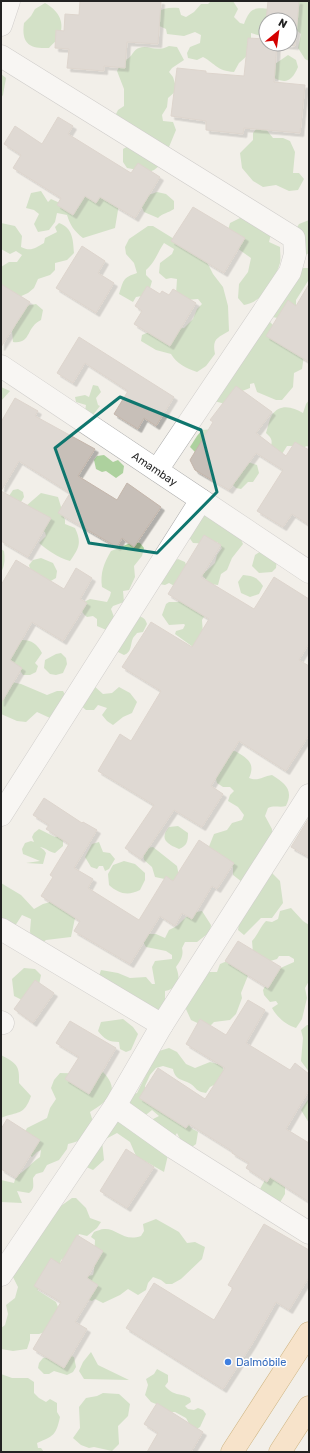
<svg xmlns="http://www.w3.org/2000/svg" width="310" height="1453" viewBox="0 0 310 1453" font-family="Rubik,sans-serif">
<defs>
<filter id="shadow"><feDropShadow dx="3.5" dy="3.5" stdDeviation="0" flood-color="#0004"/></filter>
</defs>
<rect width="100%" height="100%" fill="#f2efe9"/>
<!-- forest -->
<g fill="#add19e">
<path d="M211 1H233L238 9 234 17 240 23 244 24C250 8 254 7 270 9L266 20V34L261 36 251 33V43L248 55 239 63 234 72C217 71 216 64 203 57L197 60 188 58 187 53 190 47 200 43 201 35 195 32 184 36 167 34 166 29 155 24 156 12C164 8 170 7 179 8L181 15 186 17 194 12 201 4H208Z"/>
<path d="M297 1H309V61L305 59 298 48 301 34 293 27 289 20Z"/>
<path d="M45 3C57 10 65 20 60 35 58 40 52 44 49 48 30 49 21 44 24 23L31 16 35 9Z"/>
<path d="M169 46 177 47 184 60 172 68 169 72 173 77 177 90 168 98 167 107 162 115 163 121 173 122 176 130 169 147 159 166 154 170 149 172 127 168 123 162V149L130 145 126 123 116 114 118 110 124 106V89L117 71 122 61C134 58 131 51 139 48 148 44 156 53 169 46Z"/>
<path d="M288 55 296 60 298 67C291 83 285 84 270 76L275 64Z"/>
<path d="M1 74 6 78 3 95 1 98Z"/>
<path d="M260 124 265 128 273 138H283L290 141 295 152 293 173H299L304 179 298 190 289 191 276 185 263 187 253 181 242 168 240 153 253 140V133Z"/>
<path d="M41 191 48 202 51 199 71 208 83 196 98 191 119 204 115 228 83 238C74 231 70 225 67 215L57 213 55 222 49 230 38 232 34 224 39 214 34 210 26 208 31 193Z"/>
<path d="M157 192 166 194 174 201V209C168 213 163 213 158 218L144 212 141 205 146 196Z"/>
<path d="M253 207 272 230 269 242 280 247C280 252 281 258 280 263 275 280 263 302 244 305L238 298 239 284 248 272 251 258 234 246 226 238 230 223 240 218Z"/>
<path d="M309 220V253L304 256 289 241 299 224Z"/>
<path d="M1 223 15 226 22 236 21 247C31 252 35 248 44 243L45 238 57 232 55 227 59 223C73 228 73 240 74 253L67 260 55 263V270L50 275 38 279 34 288 28 293 17 298 1 294V267L9 262H17L22 255 16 251 10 254 1 249Z"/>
<path d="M148 226H153L205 258 213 274 223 287 228 306 229 331C217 338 212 339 215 354L206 366 197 372C186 368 177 364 171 354L156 350 141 341 142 335 151 331 184 328 193 319 197 309 202 304 198 299 186 300 176 294 177 279 171 278 166 279 159 273 160 263 172 254 174 249 164 243C157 253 156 261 146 270V275L152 281 148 295 136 297 133 302 119 294C124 280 122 278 137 273L134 263 126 254 125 247 129 239Z"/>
<path d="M300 268H309V282L308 281 296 300V309L284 319 272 317Z"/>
<path d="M36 304 43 310 41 320C25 328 32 344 13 342L12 331 25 306Z"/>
<path d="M264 316 304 356 302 369 294 373 293 387 282 400H276L257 392 254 383 250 384V388L237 393 229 405 214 401Z"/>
<path d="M93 385 98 386 101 392 96 398 98 405 100 406 93 415 85 411 86 405 76 402 75 397 85 395 89 397Z"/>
<path d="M1 387 10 391 1 401Z"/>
<path d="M309 400V447L307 446 298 450 297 446H287L282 454 269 451C273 442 273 439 266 433 268 427 269 420 272 415 280 403 293 407 303 413L306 404Z"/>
<path d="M214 429 198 455 190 447 197 436 202 430Z"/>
<path d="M104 455 113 462 118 460 124 466 123 473 116 478 106 471 102 472 96 469 94 460 97 456Z"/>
<path d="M248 462 257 465 259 473 253 482H248L241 489 236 488 231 483Z"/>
<path d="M18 489 23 492 24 497 21 502 15 505 9 496 13 490Z"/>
<path d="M41 493 58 497 65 520V524L75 528C82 543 79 548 70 561 57 557 49 551 39 543L46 536 45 532 35 528 26 506Z"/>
<path d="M202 511 239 535 243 544 232 558 227 570 221 574 218 585 210 584 202 575 215 563 217 555 222 548 217 542 212 544 193 543 184 530Z"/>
<path d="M132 542 140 543 144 548 142 556 134 566 135 577 129 590 123 591 124 602 113 606 111 609 117 625 111 632 97 626V619L93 616 87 617C82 613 80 609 82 603L90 599 107 602 110 596 111 592 102 587C100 573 104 563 111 551L119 548Z"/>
<path d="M1 549 4 551C5 558 5 566 1 572Z"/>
<path d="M264 549 277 559 276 568 272 572 259 573 252 566 255 555Z"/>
<path d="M41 558 53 563 57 571 56 578 49 582 31 573 29 565 33 560Z"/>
<path d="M178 559 185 562 189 572 178 588 169 583 165 585 159 584 172 562Z"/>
<path d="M243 575C253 576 257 577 263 586L259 594 250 597 241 593 238 582Z"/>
<path d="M183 599 207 612 202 620 203 634 193 647 175 634 176 631 183 629 185 625 184 624 169 625 162 615 166 604 169 602H178Z"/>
<path d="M134 616C141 616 145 617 147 624L143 632 137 633C136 635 134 636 133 638 130 645 132 652 124 655L118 652V647Z"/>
<path d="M22 640C32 640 37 644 42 653L35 663 38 666 36 672 30 675H23L21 672 9 662 13 647Z"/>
<path d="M61 653 66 658 67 664 63 673 56 675 50 674 44 668 45 660 56 654Z"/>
<path d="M6 681 21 684 47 695 57 691H63L68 700 50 718 37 712 26 722 17 721 1 714V685Z"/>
<path d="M93 685 103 694 112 693 119 687 130 693 137 702 132 713 123 717 113 725 107 721 102 715 107 708 98 705 94 710H86L80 705Z"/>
<path d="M235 751C247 758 256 763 249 778 258 782 263 776 272 775 285 783 294 790 286 806 280 808 274 805 268 808L265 816 272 829V837L263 846 262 856 242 882 233 875V867L227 865 208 849 214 834 227 830 232 823 242 820 244 815 238 807 228 801 230 795 234 791 230 787H223L217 783 216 779 207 777 226 753Z"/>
<path d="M178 826 188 833C188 841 187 846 179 849 167 844 159 839 169 827Z"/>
<path d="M39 829 55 837 58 836 63 840V846L55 853C49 852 46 848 40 847L44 850 46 853 43 864 26 863 40 861 23 854 22 849 25 843 31 841 34 842 32 837 34 833Z"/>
<path d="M99 842 103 852 110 853 115 859 109 869 105 871 103 866H99L97 869 91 867 85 857 92 844Z"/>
<path d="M153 847 177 866 179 876 174 881 155 877 152 867 144 860 143 854 146 848Z"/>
<path d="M124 861 135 864 145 873V880L140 890C128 896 119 894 109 885L108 874 113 865Z"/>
<path d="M272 873 280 881 283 903 272 918H261L244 935 238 930 240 917Z"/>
<path d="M1 883 21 895 34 909 43 904 54 901 75 918 71 937 46 940 41 944 31 939 30 931 31 919 22 915 15 926 1 930Z"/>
<path d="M291 908 303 921 309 925 308 935H309V981L305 988 307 998 302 1019 296 1028C286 1025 277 1017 272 1008L278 1004 276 1001 270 1002 264 995 263 990 269 979 276 970 294 962V959L289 956H279L277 959 267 962 253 953 252 941C258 935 260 927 266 921L272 922 278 919 280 911Z"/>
<path d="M202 911 211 925 210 932 197 942H185L182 948C184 956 180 961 176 967 181 980 179 988 165 991V1006L145 1025 130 1019 99 976 101 970 118 973 130 978 146 977 152 984H155L152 967 155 961 172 959V955L166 951 146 947 142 940 145 934H156L165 938 169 930 177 926 190 913Z"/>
<path d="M232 959 249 973 241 993 242 998 236 1014 230 1020 214 1022 208 1028 191 1020 185 1007 205 972H217L220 964Z"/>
<path d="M24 968 35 969 41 975 39 985 22 1000 14 996 12 979Z"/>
<path d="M123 1019 133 1027 138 1034 131 1050 126 1052 120 1049 119 1042C109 1042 104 1039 98 1031L101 1022Z"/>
<path d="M307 1025H309V1072L301 1061 303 1038 301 1030Z"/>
<path d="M169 1048 177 1052 186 1064 195 1068 210 1062 221 1065 225 1072 223 1080 210 1087 206 1093C194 1091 197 1087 189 1083 182 1079 175 1080 173 1069L163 1066 156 1068 150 1075 145 1086 146 1098 184 1119 191 1128 198 1132 196 1144 192 1147 180 1139 177 1133 175 1136 150 1123 153 1119 159 1116 152 1110 142 1118 126 1113V1096L137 1093 146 1075 144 1068 159 1051Z"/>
<path d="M1 1055C16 1063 20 1065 19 1083L31 1096C24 1116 18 1111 1 1118Z"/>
<path d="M103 1072C122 1092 107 1101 90 1112L93 1122C86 1137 85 1140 68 1144L67 1149 59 1160 47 1165 43 1172 36 1174 33 1178C33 1185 35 1189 29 1193L17 1191 22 1203 1 1202V1180L14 1183 16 1176C26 1171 31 1163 40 1157L41 1150 37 1152 32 1157 25 1152 23 1136 27 1128 47 1118 50 1108 56 1099 51 1088 54 1080 60 1073 98 1074Z"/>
<path d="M309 1098V1123L301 1110Z"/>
<path d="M115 1106 168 1155 164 1172 136 1156 130 1142 117 1133 102 1141 104 1160 93 1170 82 1165Z"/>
<path d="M265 1173 285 1182V1194L279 1204 268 1201 260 1189 265 1180Z"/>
<path d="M72 1198H76L86 1208 90 1218 101 1222 97 1228 87 1236 79 1234 70 1254 61 1260 57 1276 37 1290 56 1302 58 1307 49 1331 39 1334H30V1340L27 1349 13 1351 1 1349V1328L5 1325 8 1314 6 1305 15 1298 18 1287 12 1275 58 1208Z"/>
<path d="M156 1219 179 1232 187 1243 195 1242 205 1247 202 1259 181 1279 172 1284H166L161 1280 153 1277 148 1283 146 1290 138 1295 128 1289 120 1295 103 1303 95 1299 92 1301 80 1297 76 1279 93 1275C96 1263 94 1252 95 1240L91 1237 94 1232C97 1231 101 1229 104 1229 117 1228 123 1242 141 1236L144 1231 143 1224Z"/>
<path d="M91 1352 98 1365 129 1380 84 1379 79 1371 83 1362Z"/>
<path d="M65 1354 74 1357 76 1367 73 1372 67 1375 54 1371 49 1374H44L38 1368 39 1363 43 1358Z"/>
<path d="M157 1369 168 1375V1382L165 1386C175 1397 178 1392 190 1398L191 1402 185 1406 188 1409 194 1410 198 1408 203 1410 206 1414 200 1427 193 1431 186 1418 175 1412H166L161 1406 151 1402 145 1395 148 1385 146 1379 154 1374Z"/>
<path d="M1 1374 12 1378H28L34 1382V1393L39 1398 46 1402 50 1399 57 1403V1412L60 1417C56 1435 54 1436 37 1443L38 1448H41L44 1452H1Z"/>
<path d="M103 1393 119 1394 130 1404 128 1416 118 1426 119 1444 112 1451 94 1447 89 1448 81 1445 73 1438 80 1428 79 1407 86 1398 97 1396Z"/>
</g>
<!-- building -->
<g fill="#c7bfb8" stroke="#c4b6ab" filter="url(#shadow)">
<path d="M80 1H161L158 44 127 42 125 68 104 66V71L67 68 69 49 55 48 56 30 64 31 65 14 79 15Z"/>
<path d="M268 1H299L295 46 277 44H290V20H266Z"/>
<path d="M266 23V44H277L274 82 305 85 300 133 244 128 243 134 206 130V121L171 116 177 68 206 71V73L244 76 248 38 265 39Z"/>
<path d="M58 117 73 126 68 134 131 173 138 163 160 177 135 218 100 197 96 203 85 196 73 215 57 205 61 198 13 168 21 155 4 144 15 126 42 144Z"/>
<path d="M193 207 245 238 224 273 171 241Z"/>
<path d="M82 246 105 261 98 273 114 283 96 313 56 288Z"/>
<path d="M1 284 30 302 1 347Z"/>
<path d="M309 284V362L266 336 288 300 296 306Z"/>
<path d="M147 286 160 294 162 291 169 295 173 289 196 303 170 346 134 324 142 311 135 306Z"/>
<path d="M79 337 174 397 156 426 144 418 138 429 114 414 128 391 85 363 73 383 57 373Z"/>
<path d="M236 386 272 412 256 433 286 456 295 442 309 450V525L292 514 283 527 257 511 283 470 256 453 229 490 195 470 190 460 213 422 210 420Z"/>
<path d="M15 398 38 411 35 416 95 449 78 476 117 500 127 483 161 507 134 547 122 538 117 547 58 513 70 493 19 461 1 491V422Z"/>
<path d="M1 491 51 518 28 557 1 541Z"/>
<path d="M204 535 221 545 201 577 254 609 274 577 309 599V643L299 660 309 666V735L286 771 239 741 211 786 223 794 202 827 174 810 141 859 125 848 154 805 98 771 120 734 131 741 161 691 122 667 151 622 192 647 209 619 168 594Z"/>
<path d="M16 560 64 589 76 568 92 578 80 599 87 603 63 641 32 622 10 660 22 668 1 703V585Z"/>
<path d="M44 798 82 823 83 822 97 830 74 868 93 879 88 888 139 920 166 876 173 881 199 840 234 863 217 889 212 886 192 919 182 913 175 926 160 916 130 964 74 931 80 921 41 896 53 877 50 875 69 844 46 829 49 825 33 815Z"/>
<path d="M309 818V857L291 847Z"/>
<path d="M238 941 281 967 268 988 225 961Z"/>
<path d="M35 980 54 993 33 1023 14 1009Z"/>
<path d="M248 1000 265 1010 246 1043 290 1070 295 1063 309 1074V1090L286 1129 309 1143V1202L270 1177 267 1182 246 1168 249 1163 232 1153V1151L189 1124 186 1128 139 1098 158 1068 205 1099 225 1068 186 1044 200 1019 226 1035Z"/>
<path d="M70 1021 116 1048 89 1094 65 1079 79 1057 56 1043Z"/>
<path d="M7 1119 40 1140 16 1178 1 1169V1129Z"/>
<path d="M126 1149 154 1167 127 1208 100 1191Z"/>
<path d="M264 1224 309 1250V1277L289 1310 276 1302 252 1344 223 1389 126 1328 154 1283 214 1320 233 1288 228 1285Z"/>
<path d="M77 1235 103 1251 87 1278 98 1285 75 1322 87 1329 64 1368 33 1349 61 1302 34 1286 51 1258 60 1264Z"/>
<path d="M157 1403 203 1432 191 1452H147L158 1433 144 1424Z"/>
</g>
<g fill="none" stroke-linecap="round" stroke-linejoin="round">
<defs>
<g id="minor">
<path d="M1 25 9 1"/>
<path d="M1 56 294 238 295 254 290 272 157 470"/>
<path id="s1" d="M1 366 309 572"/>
<path d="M1 815 201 500"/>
<path d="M1 929 162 1025"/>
<path d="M1 1022 3 1023"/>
<path d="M115 1106 174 1148 309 1233"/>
<path d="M1 1275 115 1106 162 1025 309 795"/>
</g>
<g id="major">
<path d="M232 1452 309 1333"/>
<path d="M280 1452 309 1407"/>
</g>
</defs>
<!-- minor casing -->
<use href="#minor" stroke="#a9a9a9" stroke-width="23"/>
<!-- major casing -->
<use href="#major" stroke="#a06b00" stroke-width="23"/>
<!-- minor -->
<use href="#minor" stroke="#fff" stroke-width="22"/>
<!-- major -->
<use href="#major" stroke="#fcd6a4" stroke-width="22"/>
</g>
<!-- marked area -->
<path d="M0 0H310V1453H0ZM120 397 201 430 217 492 157 553 89 543 55 448Z" fill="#f2efe9" fill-opacity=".55" fill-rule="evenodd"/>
<path fill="none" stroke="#0f766e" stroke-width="3" stroke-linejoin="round" d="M120 397 201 430 217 492 157 553 89 543 55 448Z"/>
<!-- markers -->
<circle fill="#3f7fe0" stroke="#fff" stroke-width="1.5" cx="228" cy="1362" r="4"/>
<g text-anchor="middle" stroke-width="3" stroke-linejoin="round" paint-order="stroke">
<!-- street labels -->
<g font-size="11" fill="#222" stroke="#fff">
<text dy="4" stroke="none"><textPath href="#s1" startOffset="185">Amambay</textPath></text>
</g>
<!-- shop labels -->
<g font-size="11" fill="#366cbe" stroke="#fff" text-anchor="start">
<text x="236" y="1366">Dalmóbile</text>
</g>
</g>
<!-- border -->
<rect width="310" height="1453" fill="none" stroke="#222222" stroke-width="4"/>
<!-- north arrow -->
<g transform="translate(278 32) rotate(29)"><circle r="19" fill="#ffffff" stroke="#a7a7a7"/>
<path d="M0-3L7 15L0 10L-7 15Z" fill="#d40000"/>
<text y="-6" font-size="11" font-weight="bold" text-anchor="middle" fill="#222222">N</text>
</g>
</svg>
